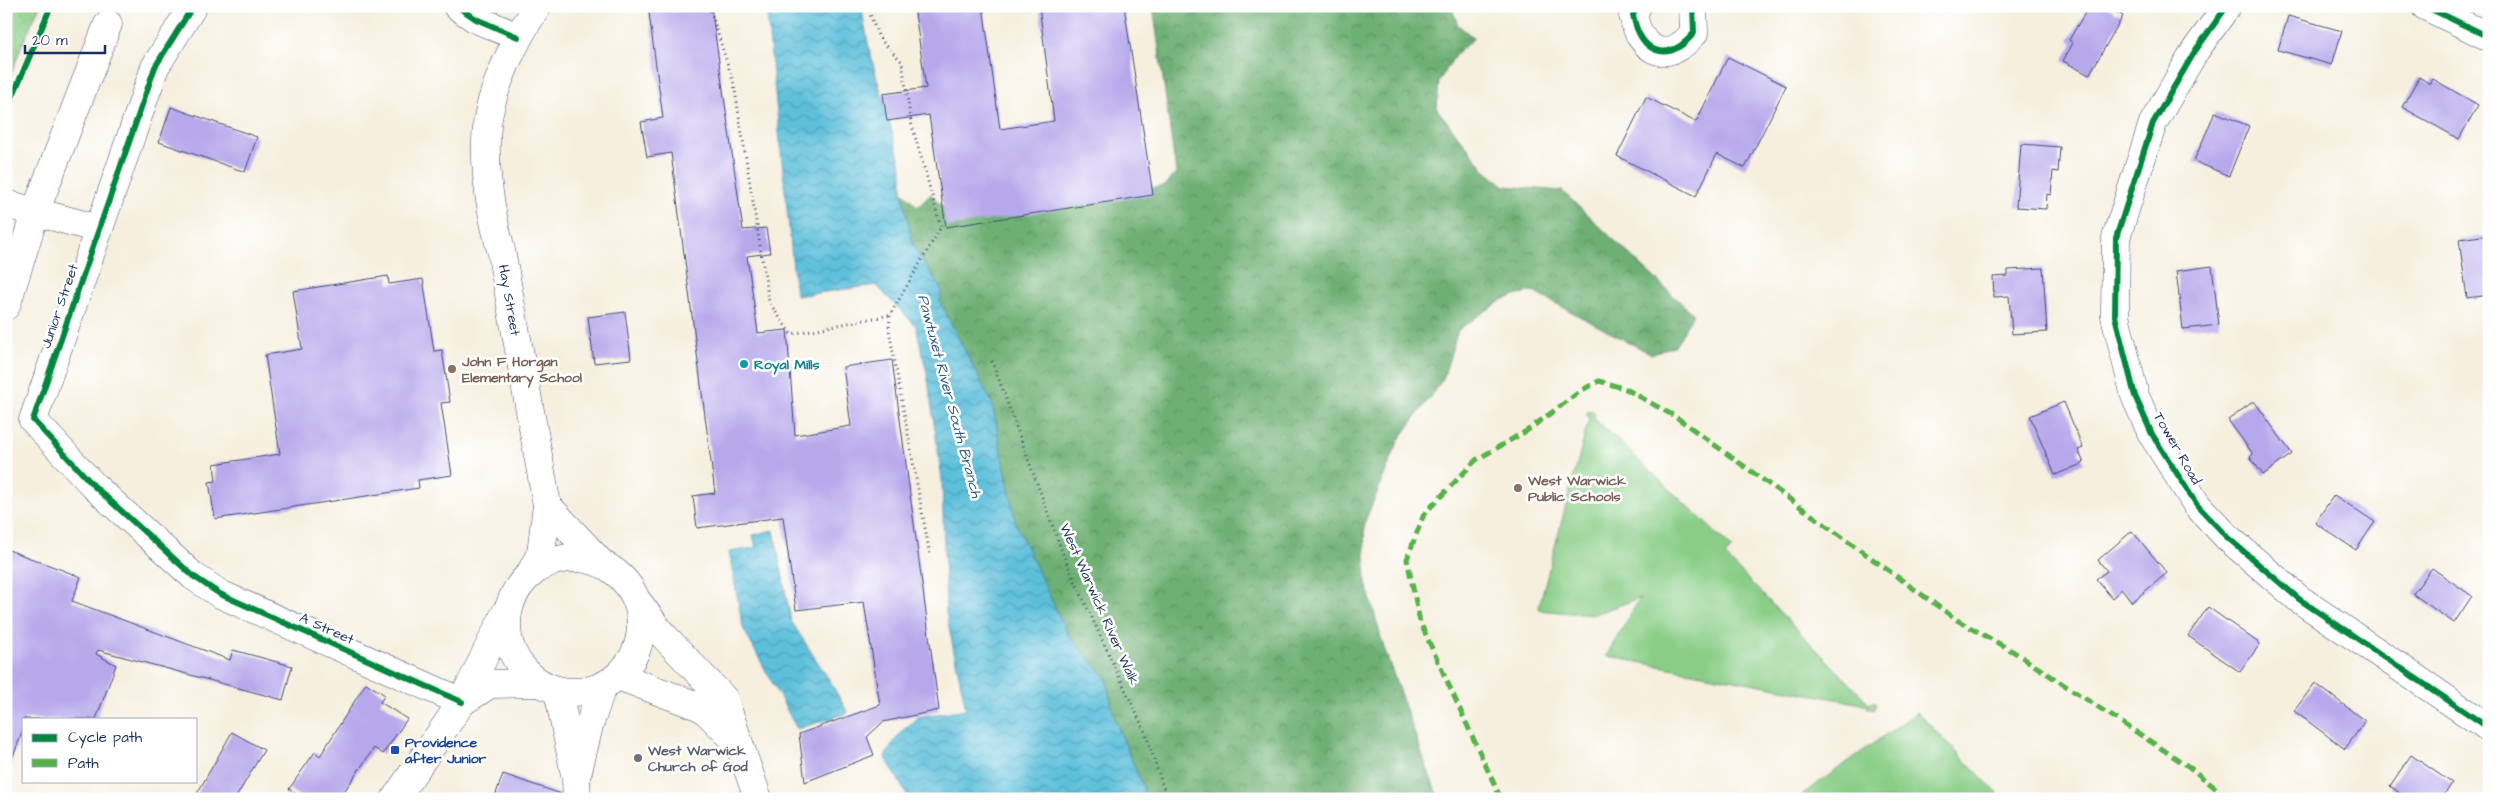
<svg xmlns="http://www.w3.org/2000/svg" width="2495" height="805" viewBox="0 0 2495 805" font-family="'Architects Daughter',sans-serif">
<defs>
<pattern id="green-dots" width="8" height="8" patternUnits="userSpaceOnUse" patternTransform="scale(1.25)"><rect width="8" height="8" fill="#89cd86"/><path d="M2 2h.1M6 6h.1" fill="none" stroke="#76b076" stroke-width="1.8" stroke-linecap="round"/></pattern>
<pattern id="forest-crowns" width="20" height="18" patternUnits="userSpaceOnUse" patternTransform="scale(1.25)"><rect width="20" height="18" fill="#6eb073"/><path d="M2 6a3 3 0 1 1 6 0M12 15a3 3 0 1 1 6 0" fill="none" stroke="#5a9062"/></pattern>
<pattern id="water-waves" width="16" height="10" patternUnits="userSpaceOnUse" patternTransform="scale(1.25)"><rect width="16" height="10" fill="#5dc0db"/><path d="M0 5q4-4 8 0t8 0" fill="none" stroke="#4c9cb5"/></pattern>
</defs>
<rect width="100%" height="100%" fill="#fff"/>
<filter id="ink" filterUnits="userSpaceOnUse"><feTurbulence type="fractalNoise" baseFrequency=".02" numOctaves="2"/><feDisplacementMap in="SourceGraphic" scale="10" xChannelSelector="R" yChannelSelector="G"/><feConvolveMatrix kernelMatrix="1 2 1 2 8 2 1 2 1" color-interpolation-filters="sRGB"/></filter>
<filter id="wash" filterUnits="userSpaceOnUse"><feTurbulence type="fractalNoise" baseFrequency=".0096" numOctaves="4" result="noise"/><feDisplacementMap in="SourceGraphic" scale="20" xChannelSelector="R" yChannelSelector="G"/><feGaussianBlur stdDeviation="1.12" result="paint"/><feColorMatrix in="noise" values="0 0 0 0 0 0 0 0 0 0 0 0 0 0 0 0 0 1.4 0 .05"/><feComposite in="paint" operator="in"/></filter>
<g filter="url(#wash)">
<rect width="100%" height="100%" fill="#f6efde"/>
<!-- green -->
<path fill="url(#green-dots)" stroke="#527e72" d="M6 6H40L21 47 6 89Z"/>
<!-- forest -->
<path fill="url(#forest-crowns)" stroke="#447068" d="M1153 6H1451L1458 25 1474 38 1456 54 1439 81 1437 109 1487 172 1505 186 1562 191 1693 314 1676 345 1651 354 1532 291 1502 300 1458 330 1443 379 1399 440 1364 524 1366 583 1384 648 1431 779 1440 799H1145L1143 786 1114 717 1106 677 1068 635 1016 524 992 403 940 302 942 291 913 245 902 191 918 207 931 194 944 209 988 213 1165 186 1176 173Z"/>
<!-- pitch -->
<g fill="#89cd86" stroke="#527e72">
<path d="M1592 410 1595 413 1594 418 1732 548 1725 556 1869 703 1874 702 1876 704 1874 710 1868 708 1867 705 1606 656 1640 598 1592 615 1538 610 1589 419 1586 413Z"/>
<path d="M1917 712 2003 799H1796Z"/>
</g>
<!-- water -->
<g fill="url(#water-waves)" stroke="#3c789c">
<path d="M766 6H861L870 53 902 168V191L913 245 942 291 940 302 992 403 1016 524 1068 635 1106 677 1114 717 1143 787 1145 799H909L885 756 901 732 918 717 966 709 946 613 942 479 927 373 916 326 876 285 796 296Z"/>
<path d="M774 530 791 621 830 681 848 713 797 729 743 628 729 552 756 548 753 535Z"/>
</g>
<g id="blocks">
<!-- building -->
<g fill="#b7a8eb">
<path d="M648 6H711L743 230 766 228 770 253 747 256 758 333 787 330 795 435 851 426 843 367 892 360 939 710 883 722 867 737 874 755 805 782 799 734 880 705 864 602 796 610 783 517 697 528 693 496 715 493 671 153 647 157 641 122 663 118Z"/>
<path d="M914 6H983L1000 129 1054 121 1039 6H1124L1153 195 946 227 929 115 887 121 883 94 926 88Z"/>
<path d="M2089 6H2105L2123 16 2089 75 2063 61 2073 43 2069 40Z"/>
<path d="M2288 16 2342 31 2332 65 2278 50Z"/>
<path d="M1728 57 1786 86 1745 168 1717 154 1696 196 1617 156 1646 97 1696 122Z"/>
<path d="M2419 77 2430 84 2433 79 2478 105 2459 139 2402 107Z"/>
<path d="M171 107 257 137 245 172 159 142Z"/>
<path d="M2215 112 2249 126 2229 176 2194 161Z"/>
<path d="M2021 144 2060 147 2058 172 2053 171 2051 195 2047 194 2046 209 2016 207Z"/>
<path d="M2489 235V295L2467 298 2459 239Z"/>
<path d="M2212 266 2219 325 2183 329 2176 271Z"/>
<path d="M2043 268 2047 332 2012 334 2009 296 1994 297 1993 277 2008 276V270Z"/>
<path d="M388 276 389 284 423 279 434 351 442 350 450 402 441 403 452 475 418 480 419 488 215 519 209 482 216 481 214 464 280 454 265 355 302 349 293 291Z"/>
<path d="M625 312 631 359 594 363 588 317Z"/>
<path d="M2254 401 2292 454 2263 475 2250 457 2253 454 2228 420Z"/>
<path d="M2064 402 2083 448 2078 450 2084 463 2055 475 2030 416Z"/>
<path d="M2334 495 2375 522 2356 550 2315 523Z"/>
<path d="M2132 531 2167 573 2132 602 2122 589 2112 598 2096 579 2107 571 2098 560Z"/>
<path d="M6 549 81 577 72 601 230 660 233 650 292 666 283 700 98 650 96 654 116 665 96 719H24V728L8 769H6Z"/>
<path d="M2432 568 2472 596 2454 623 2413 594Z"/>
<path d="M2208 607 2260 644 2240 672 2188 636Z"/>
<path d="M366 683 385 695 380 702 407 719 383 754 374 748 339 799H303L289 789 315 752 320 756Z"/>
<path d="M2315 683 2365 721 2345 749 2294 711Z"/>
<path d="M232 732 264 750 235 799H194Z"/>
<path d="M2411 755 2452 783 2442 799H2408L2390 786Z"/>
<path d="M503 774 561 794V799H494Z"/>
</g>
</g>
</g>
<g filter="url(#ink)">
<use href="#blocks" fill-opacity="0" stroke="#3c4c71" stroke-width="1"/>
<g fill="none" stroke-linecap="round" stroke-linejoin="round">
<defs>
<g id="minor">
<path d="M193 6 155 67 33 420 94 486 193 576 220 594 462 702"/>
<path d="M457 6 476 19 518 37"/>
<path d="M1637 6 1633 15C1641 53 1667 65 1694 33L1693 6"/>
<path d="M2227 6 2195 51 2153 123 2116 238 2115 316 2135 396 2152 434 2197 505 2228 538 2299 599 2489 728"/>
<path d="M2425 6 2489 37"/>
<path d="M6 204 99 229"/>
<path d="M6 306 36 210 108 24"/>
<path d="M558 691 576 779 577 799"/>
<path d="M578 771 589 726 602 687"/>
</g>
<g id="major">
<path d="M547 505 601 563"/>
<circle cx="574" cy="625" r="67"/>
<path d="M530 574 541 553 547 505 501 250C490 210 483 167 487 125 491 89 517 35 538 6"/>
<path d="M638 602 661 633 724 699 758 799"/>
<path d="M618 676 703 708 734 739"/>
<path d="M462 702 490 684 539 683"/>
<path d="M395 799 462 702 506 612"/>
</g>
</defs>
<!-- minor casing -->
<use href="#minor" stroke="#3c4c71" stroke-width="29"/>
<!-- major casing -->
<use href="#major" stroke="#3c4c71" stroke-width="29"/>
<!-- path -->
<g stroke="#3c4c71" stroke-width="3" stroke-dasharray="1 4" stroke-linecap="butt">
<path d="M709 6 734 84 769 302 791 334 890 315"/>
<path d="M867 6 879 38 902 62 911 122 941 227 890 315 889 330 930 555"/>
<path d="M992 361 1066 562 1145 732 1167 799"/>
</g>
<!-- minor -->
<use href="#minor" stroke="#fff" stroke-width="28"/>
<!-- major -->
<use href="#major" stroke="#fff" stroke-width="28"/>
<!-- quiet -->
<path stroke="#55b248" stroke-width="5" stroke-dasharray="10 5" stroke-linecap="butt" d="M1501 799 1420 622 1407 559 1424 514 1476 460 1528 430 1582 390 1599 381 1626 389 1676 417 1957 620 2014 652 2188 766 2229 799"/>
<defs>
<g id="cycleway">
<path d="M193 6 155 67 33 420 94 486 193 576 220 594 462 702"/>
<path d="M457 6 476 19 518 37"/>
<path d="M1637 6 1633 15C1641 53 1667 65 1694 33L1693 6"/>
<path d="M2227 6 2195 51 2153 123 2116 238 2115 316 2135 396 2152 434 2197 505 2228 538 2299 599 2489 728"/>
<path d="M2425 6 2489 37"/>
<path d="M6 112 51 6"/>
</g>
</defs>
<!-- cycleway casing -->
<use href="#cycleway" stroke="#fff" stroke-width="9"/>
<!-- cycleway -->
<use href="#cycleway" stroke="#00873e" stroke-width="6"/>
</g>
</g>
<!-- markers -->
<circle fill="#0f9aa8" stroke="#fff" stroke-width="2" cx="744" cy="364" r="5"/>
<g fill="#8d6e63" stroke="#fff" stroke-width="2">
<circle cx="452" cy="369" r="5"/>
<circle cx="1518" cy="488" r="5"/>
</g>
<rect fill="#1a4fb4" stroke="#fff" stroke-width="2" x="390" y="745" width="10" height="10" rx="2.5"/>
<circle fill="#6b7280" stroke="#fff" stroke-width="2" cx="638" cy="758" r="5"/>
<g text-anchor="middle" stroke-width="5" stroke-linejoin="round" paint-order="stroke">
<!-- street labels -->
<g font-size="14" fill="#1b2f5e" stroke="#fff">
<text transform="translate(510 300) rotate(80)" y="5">Hay Street</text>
<text transform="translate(59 306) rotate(-71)" y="5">Junior Street</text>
<text transform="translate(2178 448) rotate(60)" y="5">Tower Road</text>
<text transform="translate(1100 604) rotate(66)" y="5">West Warwick River Walk</text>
<text transform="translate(327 628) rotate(24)" y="5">A Street</text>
</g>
<!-- education labels -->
<g font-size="14" font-weight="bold" fill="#785e54" stroke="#fff" text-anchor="start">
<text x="462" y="366">John F Horgan<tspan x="462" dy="16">Elementary School</tspan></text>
<text x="1528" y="485">West Warwick<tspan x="1528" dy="16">Public Schools</tspan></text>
</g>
<!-- culture labels -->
<g font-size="14" font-weight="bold" fill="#0d838f" stroke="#fff" text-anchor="start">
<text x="754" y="369">Royal Mills</text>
</g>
<!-- transit labels -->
<g font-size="14" font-weight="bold" fill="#164399" stroke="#fff" text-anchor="start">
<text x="405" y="747">Providence<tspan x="405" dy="16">after Junior</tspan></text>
</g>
<!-- worship labels -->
<g font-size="14" font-weight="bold" fill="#5b616d" stroke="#fff" text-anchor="start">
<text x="648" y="755">West Warwick<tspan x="648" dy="16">Church of God</tspan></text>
</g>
<!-- water labels -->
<g font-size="15" font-style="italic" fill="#2f5a84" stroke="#fff">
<text transform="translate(950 396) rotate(75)" y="5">Pawtuxet River South Branch</text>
</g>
</g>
<!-- margin -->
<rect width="2495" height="805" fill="none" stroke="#fff" stroke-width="25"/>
<!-- legend -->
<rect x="22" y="718" width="175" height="65" fill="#ffffff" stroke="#a4acbf"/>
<rect x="32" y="734" width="25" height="8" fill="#00873e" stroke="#a4acbf"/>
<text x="68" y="742" font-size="15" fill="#1b2f5e">Cycle path</text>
<rect x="32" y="759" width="25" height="8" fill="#55b248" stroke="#a4acbf"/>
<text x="68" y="768" font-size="15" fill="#1b2f5e">Path</text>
<!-- scale -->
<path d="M25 45v8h80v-8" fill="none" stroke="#1b2f5e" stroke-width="2.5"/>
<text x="32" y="45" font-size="15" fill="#1b2f5e" stroke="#ffffff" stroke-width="4" paint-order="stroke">20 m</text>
</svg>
